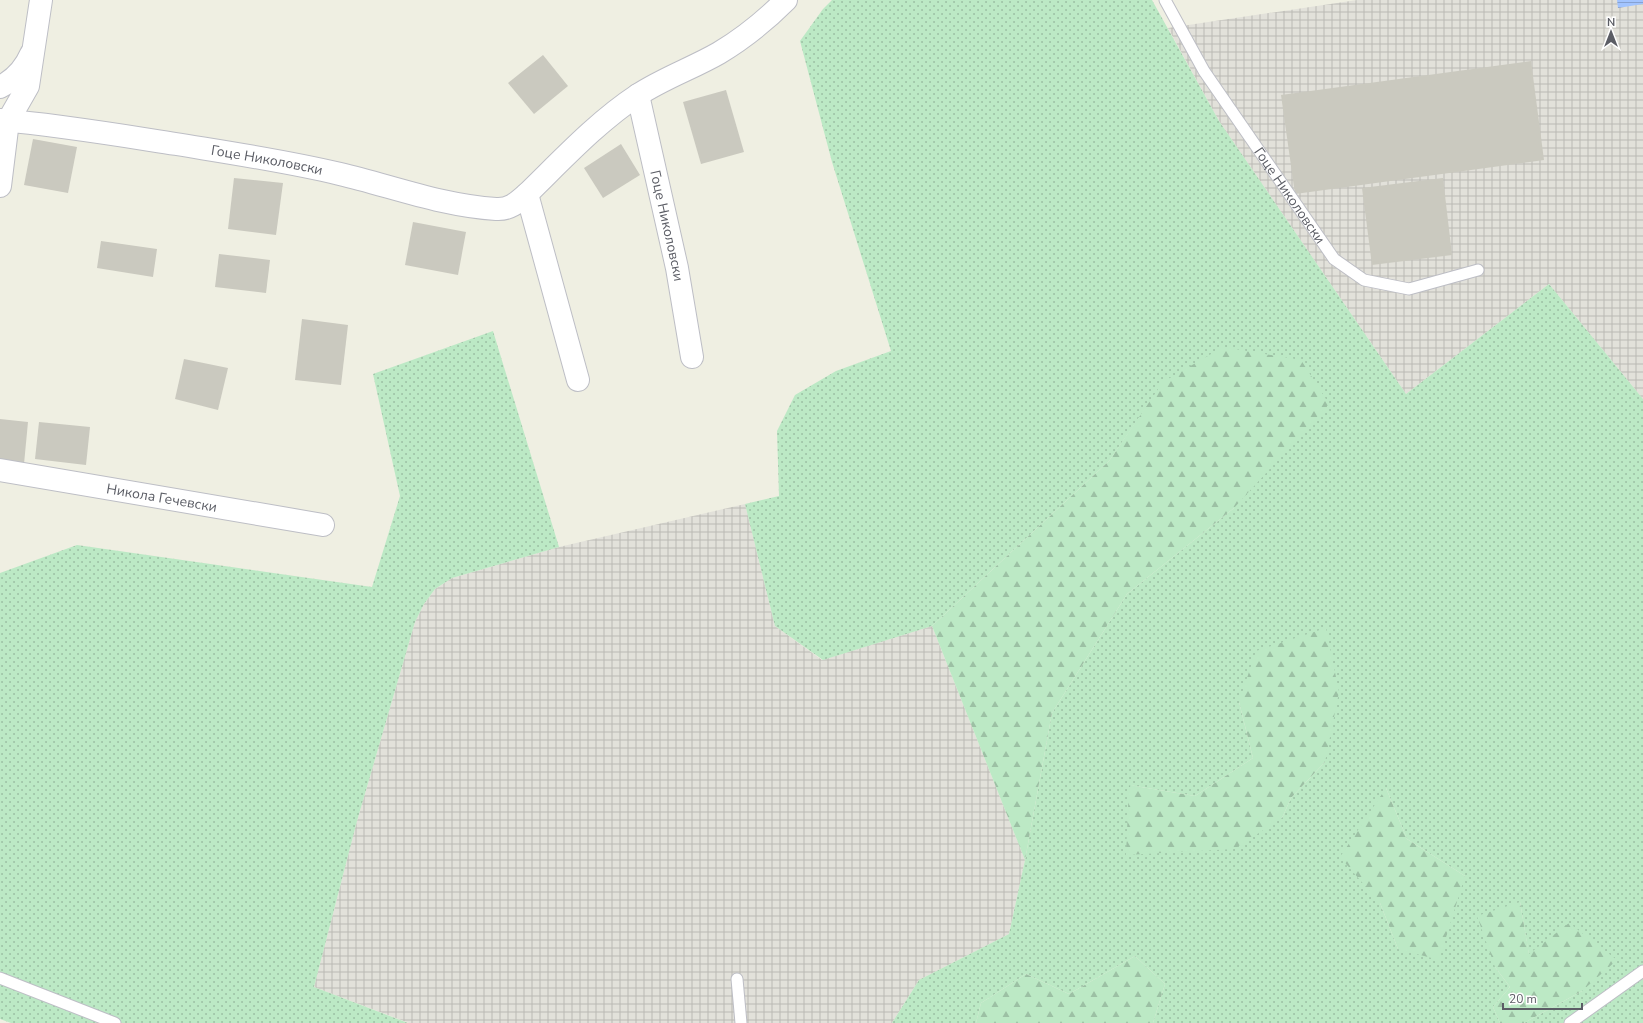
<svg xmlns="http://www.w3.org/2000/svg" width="1643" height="1023" viewBox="0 0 1643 1023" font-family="'Nunito Sans',sans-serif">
<defs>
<pattern id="industrial-grid" width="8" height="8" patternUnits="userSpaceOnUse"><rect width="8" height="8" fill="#e2e1da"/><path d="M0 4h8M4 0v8" fill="none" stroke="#babab4"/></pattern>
<pattern id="grass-dots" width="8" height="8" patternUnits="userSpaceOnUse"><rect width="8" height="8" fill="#bce9c5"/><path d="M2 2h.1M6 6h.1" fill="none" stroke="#9cc0a4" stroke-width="1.8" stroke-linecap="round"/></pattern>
<pattern id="forest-firs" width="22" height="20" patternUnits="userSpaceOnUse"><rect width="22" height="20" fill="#bce9c5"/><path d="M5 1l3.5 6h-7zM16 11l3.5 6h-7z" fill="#9cc0a4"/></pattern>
<pattern id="water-rules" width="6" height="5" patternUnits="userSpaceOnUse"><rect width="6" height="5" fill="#a2c4ff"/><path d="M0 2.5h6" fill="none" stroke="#87a2d2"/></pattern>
</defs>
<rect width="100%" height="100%" fill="#efefe2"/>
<!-- industrial -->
<g fill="url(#industrial-grid)">
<path d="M1357 0H1643V399L1549 284 1406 394 1219 121 1168 28Z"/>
<path d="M745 504 775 626 822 660 932 626 1025 860 1009 934 919 980 892 1023H409L314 987 357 821 415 622 424 604 435 589 452 578 559 547Z"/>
</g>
<!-- grass -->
<g fill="url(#grass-dots)" fill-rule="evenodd">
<path d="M832 0H1152L1219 121 1406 394 1549 284 1643 399V1023H1524L1582 991 1529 955 1520 902 1495 967 1510 987 1493 1007 1500 1023H1153L1165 984 1135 956 1069 994 1026 974 981 1003 976 1023H892L919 980 1009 934 1025 860 1052 713 1127 594 1234 508 1164 382 1109 461 932 626 823 660 775 626 745 504 779 496 777 431 795 395 836 371 891 351 832 162 800 41 823 9ZM1239 702 1325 762 1291 798 1282 818 1129 785 1195 796 1253 758ZM1386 788 1407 839 1465 876 1398 949 1380 903Z"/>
<path d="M493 331 559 547 452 578 435 589 424 604 415 622 357 821 314 987 408 1023H11L0 1019V573L77 545 372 587 400 496 373 374Z"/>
</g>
<!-- forest -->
<g fill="url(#forest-firs)">
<path d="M1223 347 1301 360 1329 404 1234 508 1127 594 1052 713 1025 860 932 626 1109 461 1163 382Z"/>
<path d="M1326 628 1339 692 1325 762 1291 798 1282 818 1234 849 1126 855 1129 785 1195 796 1253 758 1239 702 1256 651Z"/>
<path d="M1386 788 1407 839 1465 876 1439 960 1398 949 1380 903 1340 857Z"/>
<path d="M1520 902 1529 954 1569 923 1617 960 1582 991 1524 1023H1500L1493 1007 1510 987 1495 967 1477 916Z"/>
<path d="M1135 956 1165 984 1153 1023H976L981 1003 1026 974 1069 994Z"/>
</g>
<!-- water -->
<path fill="url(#water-rules)" d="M1617 0H1643V4L1618 8Z"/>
<!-- building -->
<g fill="#cac9bf">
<path d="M543 55 568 86 534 114 508 83Z"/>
<path d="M1531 61 1544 160 1295 194 1281 95Z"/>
<path d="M726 90 744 152 701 164 683 102Z"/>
<path d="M33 139 77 147 68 193 24 185Z"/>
<path d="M621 144 640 175 603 198 584 168Z"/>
<path d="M234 178 283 183 276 235 228 229Z"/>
<path d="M1443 178 1452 255 1372 265 1362 188Z"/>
<path d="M413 222 466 232 458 275 405 265Z"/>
<path d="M101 241 157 249 153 277 97 268Z"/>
<path d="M219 254 270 260 266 293 215 287Z"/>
<path d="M302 319 348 325 341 385 295 380Z"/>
<path d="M184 359 228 368 218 410 175 399Z"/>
<path d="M0 419 28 422 24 464 0 461Z"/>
<path d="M39 422 90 427 86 465 35 459Z"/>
</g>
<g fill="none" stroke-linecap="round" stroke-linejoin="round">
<defs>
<g id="service">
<path id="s1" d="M1165 0 1204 71 1334 259 1364 280 1409 289 1478 270"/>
<path d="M0 978 115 1023"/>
<path d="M737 979 741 1023"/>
<path d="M1570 1023 1643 971"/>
</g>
<g id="minor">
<path d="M0 87C14 80 25 68 31 54"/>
<path id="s2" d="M638 95 677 268 692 357"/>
<path id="s3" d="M0 120C59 125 118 135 176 144 231 153 286 161 340 174 391 186 443 206 496 209 509 210 517 203 527 194 562 160 597 122 638 95 664 78 693 68 719 53 744 38 766 20 786 0"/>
<path d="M0 186 8 121 28 86 41 0"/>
<path d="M527 194 578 380"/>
<path id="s4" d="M0 470 323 525"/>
</g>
</defs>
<!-- service casing -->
<use href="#service" stroke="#bdbec5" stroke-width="13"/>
<!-- minor casing -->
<use href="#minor" stroke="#bdbec5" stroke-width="24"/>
<!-- service -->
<use href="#service" stroke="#fff" stroke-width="11"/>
<!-- minor -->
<use href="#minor" stroke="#fff" stroke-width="22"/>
</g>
<g text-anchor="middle" stroke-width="3" stroke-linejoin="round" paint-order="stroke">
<!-- street labels -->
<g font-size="14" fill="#5b5d65" stroke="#fff">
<text dy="5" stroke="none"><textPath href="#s3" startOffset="270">Гоце Николовски</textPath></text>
<text dy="5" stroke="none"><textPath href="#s1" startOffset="232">Гоце Николовски</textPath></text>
<text dy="5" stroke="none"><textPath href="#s2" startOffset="134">Гоце Николовски</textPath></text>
<text dy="5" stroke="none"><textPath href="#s4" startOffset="164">Никола Гечевски</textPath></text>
</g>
</g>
<!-- north arrow -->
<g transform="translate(1611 32)" stroke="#ffffff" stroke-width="3" paint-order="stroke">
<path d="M0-3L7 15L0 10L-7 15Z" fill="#5b5d65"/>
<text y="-6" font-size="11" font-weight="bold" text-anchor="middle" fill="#5b5d65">N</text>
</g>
<!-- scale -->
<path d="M1503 1003v6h79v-6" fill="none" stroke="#5b5d65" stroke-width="2"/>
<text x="1509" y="1003" font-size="12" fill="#5b5d65" stroke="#ffffff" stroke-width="3" paint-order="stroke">20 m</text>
</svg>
